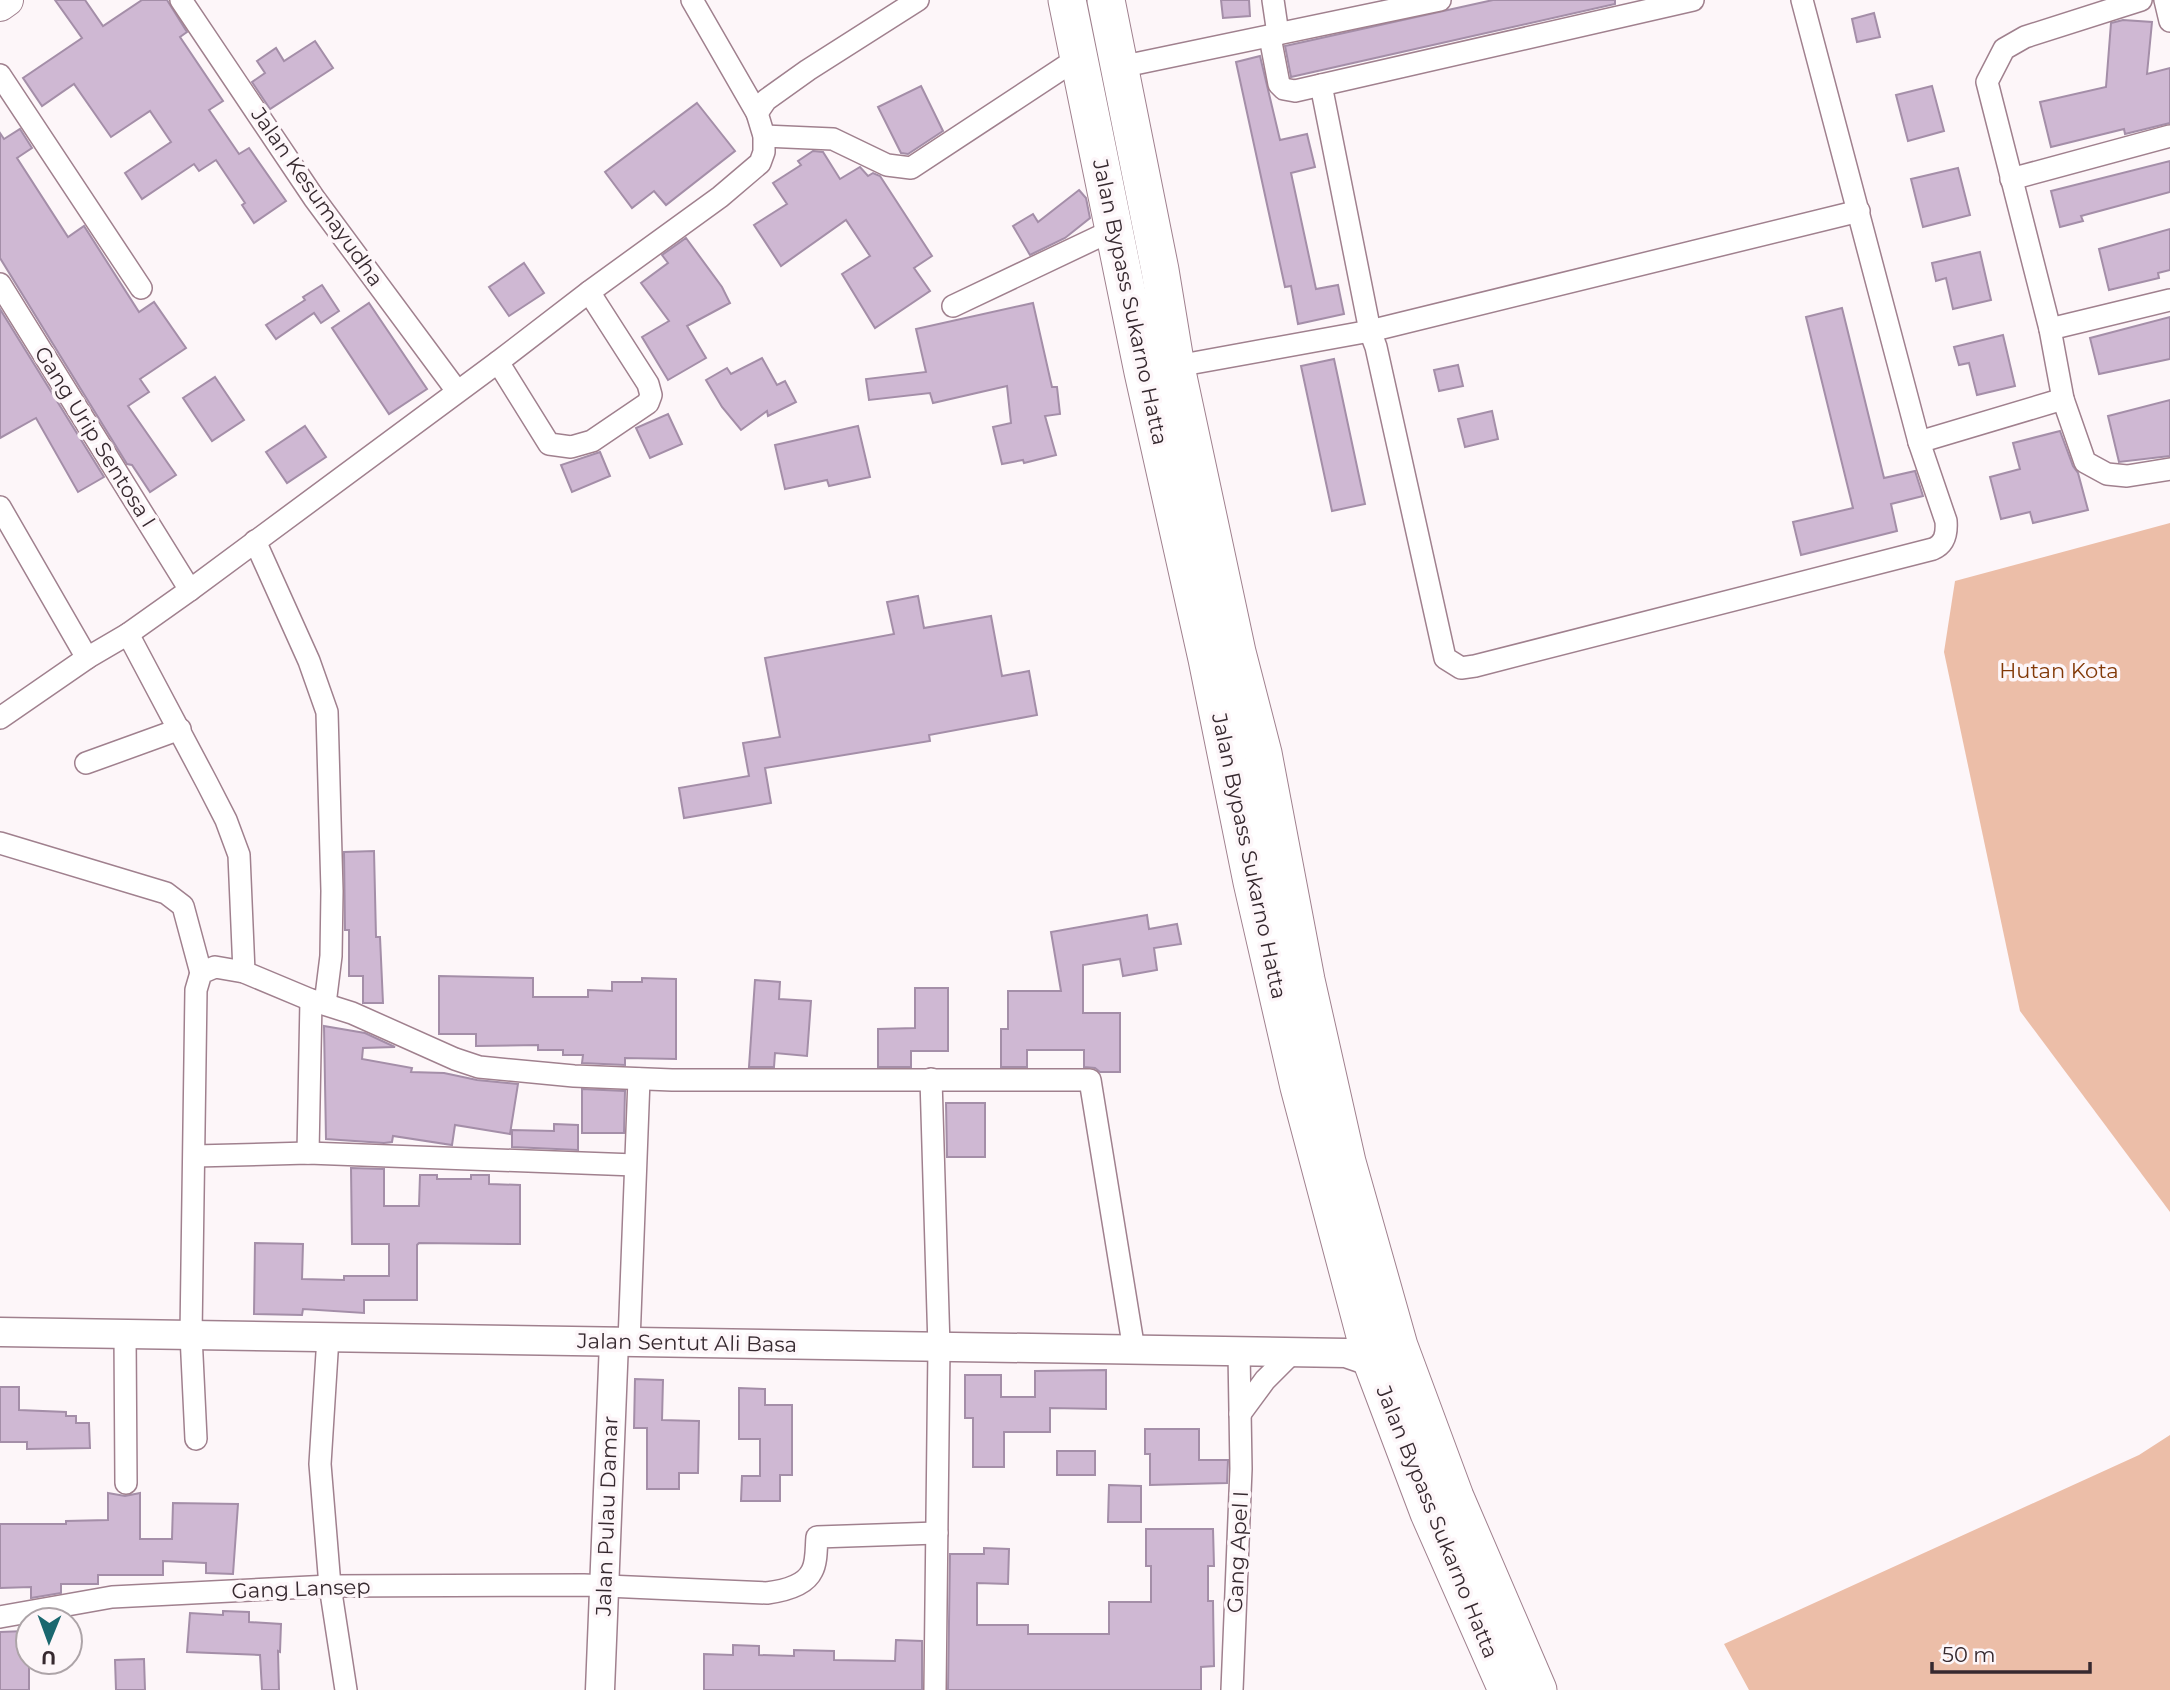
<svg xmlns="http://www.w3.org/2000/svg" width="2170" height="1690" viewBox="0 0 2170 1690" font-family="Montserrat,sans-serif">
<rect width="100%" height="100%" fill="#fdf6f9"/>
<!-- green -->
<g fill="#ecbea8">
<path d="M2170 523V1212L2020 1011 1944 652 1955 581Z"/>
<path d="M2170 1435V1690H1749L1724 1644 2139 1455Z"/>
</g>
<!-- building -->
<g fill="#cfb8d3" stroke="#a48ea8" stroke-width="2">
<path d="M55 0H85L103 26 142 0H167L187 32 180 37 223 101 209 110 239 154 249 148 286 201 254 223 242 205 245 203 216 160 199 171 194 164 142 199 125 173 171 142 150 111 111 137 74 84 42 106 23 78 82 38Z"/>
<path d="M1221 0H1249L1250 16 1223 18Z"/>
<path d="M1493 0H1615V4L1291 77 1285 46Z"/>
<path d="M1874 13 1880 37 1857 42 1852 19Z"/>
<path d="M2123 20 2152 22 2147 74 2170 68V123L2125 134 2124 129 2051 147 2040 102 2106 87 2111 23Z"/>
<path d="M315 41 333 68 270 109 252 82 265 73 257 61 276 48 284 61Z"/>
<path d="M1260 56 1280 140 1307 134 1315 167 1291 173 1316 289 1338 285 1344 314 1298 324 1291 286 1285 287 1236 62Z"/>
<path d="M921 86 943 131 908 154 901 153 878 107Z"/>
<path d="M1932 86 1944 131 1908 141 1896 95Z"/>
<path d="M697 103 735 151 666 205 654 191 632 208 605 172Z"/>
<path d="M20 129 32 148 17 158 68 237 84 226 139 312 154 302 186 348 140 379 149 392 128 406 176 475 150 492 132 465 127 464 0 258V133L4 139Z"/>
<path d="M813 151 823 152 840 179 860 167 868 176 873 173 880 176 932 256 914 268 930 291 875 328 842 274 870 256 846 220 781 266 754 225 787 204 773 183 801 165 798 161Z"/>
<path d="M2170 161V192L2081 216 2083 221 2060 227 2051 191Z"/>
<path d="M1958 168 1970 215 1923 227 1911 179Z"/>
<path d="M1079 190 1086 198 1090 218 1065 238 1030 255 1013 226 1033 214 1038 222Z"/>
<path d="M2170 229V270L2158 273 2159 278 2109 290 2099 249Z"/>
<path d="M686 238 722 287 730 303 687 326 706 358 668 380 642 337 669 321 641 283 668 263 662 255Z"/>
<path d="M1980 252 1991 300 1953 309 1946 278 1936 281 1932 263Z"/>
<path d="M524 263 544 293 509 316 489 287Z"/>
<path d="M322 285 339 311 321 323 314 313 276 339 266 325 305 300 303 297Z"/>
<path d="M369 303 427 389 389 414 332 328Z"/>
<path d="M1033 303 1052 387H1057L1060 414 1045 416 1056 455 1024 463 1023 460 1002 464 993 427 1011 423 1007 386 933 403 930 393 869 400 866 379 926 372 916 329Z"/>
<path d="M1842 308 1884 478 1915 471 1923 496 1891 504 1897 531 1801 555 1793 522 1853 508 1806 317Z"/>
<path d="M0 309 104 477 78 492 36 418 0 438Z"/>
<path d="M2170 317V359L2099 374 2090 338Z"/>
<path d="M2003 335 2015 386 1977 395 1969 363 1959 365 1954 347Z"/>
<path d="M762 358 777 385 785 381 796 402 768 416 767 411 741 430 722 407 706 380 727 368 731 374Z"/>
<path d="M1334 359 1365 504 1332 511 1301 366Z"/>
<path d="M1458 365 1463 386 1439 391 1434 370Z"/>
<path d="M215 377 244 420 212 441 183 398Z"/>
<path d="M2170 400V456L2119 462 2108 416Z"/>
<path d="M1492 411 1498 439 1465 447 1458 419Z"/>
<path d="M668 414 682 444 650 458 636 428Z"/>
<path d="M305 426 326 457 287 483 266 452Z"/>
<path d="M858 426 870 477 829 486 827 480 785 489 775 445Z"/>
<path d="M2060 431 2073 466 2078 473 2088 510 2033 523 2030 512 2001 519 1990 477 2020 469 2013 443Z"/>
<path d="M600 452 610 476 572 492 561 465Z"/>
<path d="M918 596 924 628 991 616 1002 676 1029 671 1037 715 929 735 930 741 765 768 771 803 684 818 679 788 749 776 743 743 780 737 765 658 894 634 887 602Z"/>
<path d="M374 851 376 937H380L383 1003H363V976H349V930H345L344 852Z"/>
<path d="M1147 915 1149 929 1177 924 1181 944 1154 948 1157 970 1123 976 1120 959 1083 965V1013H1120V1072H1100L1095 1068 1084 1067V1050H1027V1067H1001V1029H1008V991H1061L1051 932Z"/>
<path d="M439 976 533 978V997H588V990L612 991V982H642V978L676 979V1059L625 1058V1065L582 1063 583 1055H563V1050H538V1045L476 1046V1034H439Z"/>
<path d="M755 980 780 982 779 999 811 1001 807 1056 775 1053 774 1067H749Z"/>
<path d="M915 988H948V1051H911V1067H878V1029L915 1028Z"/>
<path d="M324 1026 365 1033 395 1047 363 1048 362 1059 412 1068 411 1072 444 1073 477 1080 518 1084 510 1134 455 1125 452 1145 393 1136 392 1142 384 1143 326 1139Z"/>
<path d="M582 1089 625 1091 624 1133H582Z"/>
<path d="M946 1103H985V1157H947Z"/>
<path d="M554 1124 578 1125V1150L512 1147V1130L554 1131Z"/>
<path d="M351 1168 384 1169V1206H419L420 1175H437V1179H471V1175H489V1184L520 1185V1244L419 1243 417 1245V1300H364V1313L303 1309 302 1315 254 1314 255 1243 303 1244 302 1279 344 1280V1276H389V1244H352Z"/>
<path d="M1106 1370V1409L1050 1408V1432H1004V1467H973V1418H965V1375H1001V1397H1035V1371Z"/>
<path d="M635 1379 663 1380 662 1420 699 1421 698 1473H679V1489H647V1428H634Z"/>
<path d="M0 1387H19V1410L66 1412V1416H76V1423H89L90 1448 27 1449V1442H0Z"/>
<path d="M739 1388 765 1389V1405H792V1475H780V1501H741L742 1476H760V1439H739Z"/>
<path d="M1145 1429H1199V1460H1228L1227 1483 1150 1485V1454H1145Z"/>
<rect x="1057" y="1451" width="38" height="24"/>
<path d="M1109 1485 1141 1486V1522H1108Z"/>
<path d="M108 1493 125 1496 140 1493V1539H172L173 1503 238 1504 233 1574 206 1573V1563L163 1561V1575H98V1584H61V1593L31 1598V1587L0 1588V1524H66V1521L108 1520Z"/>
<path d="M1146 1529H1213L1214 1566H1208V1601H1213L1214 1666 1201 1667V1690H948L950 1554H984V1548L1009 1549 1008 1584 977 1583V1625H1028V1634H1109V1602H1151V1566H1146Z"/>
<path d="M223 1611 249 1612V1622L281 1624 280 1652 278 1651 279 1690H262L260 1655 187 1652 190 1613 223 1615Z"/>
<path d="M24 1631V1662H29V1690H0V1632Z"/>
<path d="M896 1640 922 1641V1690H704V1654L733 1655V1645L759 1646V1655L794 1656V1650L834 1651V1660L895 1661Z"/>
<path d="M144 1659 145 1690H116L115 1660Z"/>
</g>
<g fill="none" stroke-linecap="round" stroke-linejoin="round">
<defs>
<g id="minor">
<path d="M181 0 314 198 457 391"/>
<path d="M1273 0 1278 34"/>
<path d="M2141 0 2025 37 2004 49 1987 82 2050 329 2063 399 2085 462 2107 474 2127 476 2170 469"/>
<path d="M2165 0 2170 21"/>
<path d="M1270 37 1279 84 1284 89 1295 91 1693 0"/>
<path d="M1120 67 1440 0"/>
<path d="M0 75 141 288"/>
<path d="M1321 85 1370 331 1376 347 1445 658 1461 668 1475 666 1933 549C1945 544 1947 534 1946 521L1919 442 1802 0"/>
<path d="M757 113 766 100 808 70 918 0"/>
<path d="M764 136 833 139 887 165 911 168 1078 58"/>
<path d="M2011 179 2170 136"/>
<path d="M0 284 190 590"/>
<path d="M953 306 1115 229"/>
<path d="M2050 329 2170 300"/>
<path d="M498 362 549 444 571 447 592 441 648 403 651 395 648 384 589 292"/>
<path d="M1166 368 1370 331 1859 211"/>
<path d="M1919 442 2063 399"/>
<path d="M0 507 87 658 128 634 190 590 498 362 589 292 720 197 760 163 764 152V136L757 113 692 0"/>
<path d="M255 541 309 661 327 712 332 891 331 956 325 1004"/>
<path d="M128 634 207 783 226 820 239 855 244 972"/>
<path d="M0 718 87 658"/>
<path d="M86 763 180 729"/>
<path d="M0 843 166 893 183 906 201 973"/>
<path d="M931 1079 939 1347 935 1690"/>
<path d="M308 1153 311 1000"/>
<path d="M195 1156 308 1153 635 1165"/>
<path d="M125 1334 126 1483"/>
<path d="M328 1337 320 1464 330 1586 346 1690"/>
<path d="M629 1342 639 1079"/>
<path d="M1240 1414 1265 1380 1292 1353"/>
<path d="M196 1439 191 1335 196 990 201 973 215 967 244 972 311 1000 352 1013 455 1059 479 1067 574 1076 672 1080H1090L1134 1350"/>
<path d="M0 1617 112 1597 330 1586 584 1585 767 1593C782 1591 805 1586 812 1571 817 1562 816 1547 817 1537L937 1533"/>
<path d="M1232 1690 1241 1469 1239 1352"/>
</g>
<g id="tertiary">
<path d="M0 1332 1346 1353 1372 1362"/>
<path d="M600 1690 614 1342"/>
</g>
<path id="secondary" d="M0 5 7 0"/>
<g id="trunk">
<path d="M1067 0 1143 372 1207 659 1252 882 1299 1087 1372 1362 1429 1513 1507 1690"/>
<path d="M1106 0 1160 270 1176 367 1237 652 1263 753 1306 980 1347 1162 1399 1346 1455 1497 1538 1690"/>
</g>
</defs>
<!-- minor casing -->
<use href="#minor" stroke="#a0808e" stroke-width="24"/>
<!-- tertiary casing -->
<use href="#tertiary" stroke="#a0808e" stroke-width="31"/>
<!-- secondary casing -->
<use href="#secondary" stroke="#a0808e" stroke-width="34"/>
<!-- trunk casing -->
<use href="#trunk" stroke="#a0808e" stroke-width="39"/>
<!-- minor -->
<use href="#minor" stroke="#fff" stroke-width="21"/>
<!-- tertiary -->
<use href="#tertiary" stroke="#fff" stroke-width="28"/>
<!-- secondary -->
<use href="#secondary" stroke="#fff" stroke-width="32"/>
<!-- trunk -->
<use href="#trunk" stroke="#fff" stroke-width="37"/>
</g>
<g text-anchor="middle" stroke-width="7" stroke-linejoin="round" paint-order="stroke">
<!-- street labels -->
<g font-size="21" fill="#36292f" stroke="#fdf6f9">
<text transform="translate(317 197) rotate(55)" y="7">Jalan Kesumayudha</text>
<text transform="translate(1130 302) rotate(78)" y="7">Jalan Bypass Sukarno Hatta</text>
<text transform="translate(95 437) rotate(58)" y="7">Gang Urip Sentosa I</text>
<text transform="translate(1249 856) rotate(78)" y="7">Jalan Bypass Sukarno Hatta</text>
<text transform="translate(687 1343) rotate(1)" y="7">Jalan Sentut Ali Basa</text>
<text transform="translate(607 1516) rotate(-88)" y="7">Jalan Pulau Damar</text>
<text transform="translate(1437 1522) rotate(68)" y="7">Jalan Bypass Sukarno Hatta</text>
<text transform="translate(1238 1552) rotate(-87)" y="7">Gang Apel I</text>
<text transform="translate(301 1589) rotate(-2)" y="7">Gang Lansep</text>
</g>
<!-- park labels -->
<g font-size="21" fill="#823908" stroke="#fdf6f9">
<text x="2059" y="678">Hutan Kota</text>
</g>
</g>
<!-- north arrow -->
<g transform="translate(49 1641) rotate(181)"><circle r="33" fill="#fdf6f9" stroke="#ada4a8" stroke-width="2"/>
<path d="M0-5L12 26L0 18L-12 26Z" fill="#1a676f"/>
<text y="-10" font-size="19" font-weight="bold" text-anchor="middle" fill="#36292f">U</text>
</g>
<!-- scale -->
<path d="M1932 1662v10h158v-10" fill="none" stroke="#36292f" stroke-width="3.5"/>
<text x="1942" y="1662" font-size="21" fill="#36292f" stroke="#fdf6f9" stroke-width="5" paint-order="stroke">50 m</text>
</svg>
